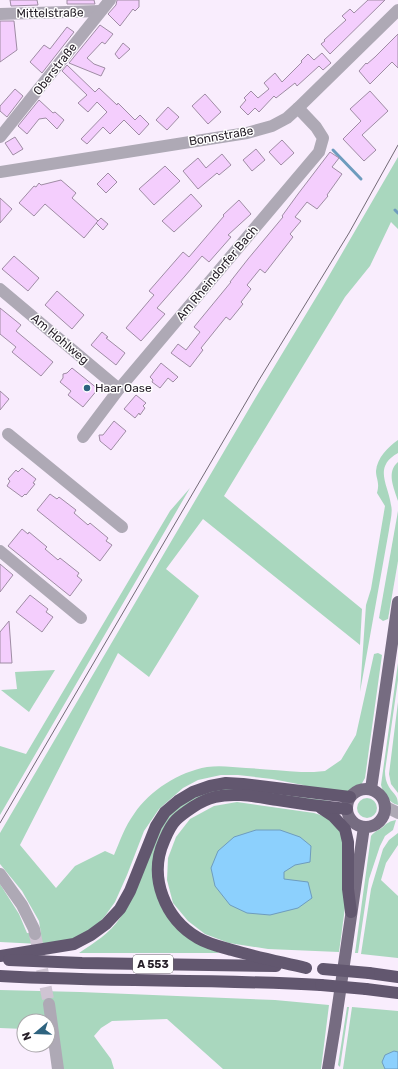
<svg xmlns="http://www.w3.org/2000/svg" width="398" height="1069" viewBox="0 0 398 1069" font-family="Rubik,sans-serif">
<rect width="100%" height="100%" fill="#f9edfd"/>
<!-- green -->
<g fill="#a9d7be">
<path d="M398 157V229L391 222 370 266 345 297 224 496 362 609 360 645 203 519 166 569 199 596 149 677 118 653 20 845 56 888 75 866 105 851 114 855C120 841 125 826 134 814 150 790 179 772 207 767 220 765 233 767 246 768 265 769 283 771 301 772H314L325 771 341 760 356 735 374 654 378 653 382 655 365 778 361 785 350 793 315 791 303 785 272 779 238 775H221L198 780 183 788 159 809 144 831 127 875 115 902 105 916 96 926 84 934 59 945 0 942V884L19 914 27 933 41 934 39 921 22 891 0 864V833L253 402 323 286Z"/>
<path d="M398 440V453C373 467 388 484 391 505 393 512 390 522 389 530L360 692 366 605 371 589 385 506 377 493C380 482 376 479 376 471 377 458 388 447 398 440Z"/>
<path d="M398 462V501C394 488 386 472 398 462Z"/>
<path d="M190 488 0 815V746L26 754 170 511Z"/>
<path d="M398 511V561L388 619 383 621 379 618Z"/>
<path d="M398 663V680L385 771C385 777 386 782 389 787 394 795 398 795 398 805 389 803 383 793 381 785Z"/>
<path d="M55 670 29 712 1 690 17 689 15 672Z"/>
<path d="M398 702V793L391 784 389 774Z"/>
<path d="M227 787 331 801V804L215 792 162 835 161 906 175 927 192 941 211 949 219 953H79C95 942 109 934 120 918 144 886 147 829 179 805 193 795 210 792 227 787Z"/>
<circle cx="367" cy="808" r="10"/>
<path d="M237 802 314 813 327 817 334 823 343 836 346 900 339 952 268 949 229 943 205 934 188 921 173 903 167 880 168 858 176 837 190 819 214 806Z"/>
<path d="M396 820 393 830 385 836 380 846 369 879 358 953H355L371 836C376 830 378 831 383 827 387 823 390 821 396 820Z"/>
<path d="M398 833V845L386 863 381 880 398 896V958L361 954 371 889 383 849 389 840Z"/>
<path d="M0 990 80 992 275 1000 329 1005 321 1069H223L167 1019 112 1021 101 1028 94 1036 111 1059 114 1069H62L48 1021H24V1029L0 1028Z"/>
<path d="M347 1007H349L340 1067 338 1065Z"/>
<path d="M352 1007 398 1011V1069H343Z"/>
</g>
<!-- water -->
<g fill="#8cd0fd" stroke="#6e9cbe">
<path d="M256 830H280L300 837 311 846 310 862 295 865 284 872V879L308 882 312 898 298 908 270 915 247 913 230 905 215 886 211 868 218 851 234 837Z"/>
<path d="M394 1051 398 1052V1069H385L382 1062 385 1055Z"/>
</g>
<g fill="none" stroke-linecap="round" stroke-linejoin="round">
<!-- stream -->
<g stroke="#6e9cbe" stroke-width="3">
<path d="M333 150 361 179"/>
<path d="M395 210 398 213"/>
</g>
</g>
<!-- building -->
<g fill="#f4cefd" stroke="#9f8ca4">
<path d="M10 0H37L38 5 11 6Z"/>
<path d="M67 0H94L95 4H67Z"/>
<path d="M117 0H139V7L135 11 133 9 120 26 108 14 116 5Z"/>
<path d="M368 0H385L330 54 321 44 325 41 324 40 346 20 342 16 350 9 354 13Z"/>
<path d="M0 21H14L17 50 0 62Z"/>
<path d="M100 25 113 34 105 44 102 42 87 58 94 64 105 68 101 76 69 63Z"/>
<path d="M67 27 74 32 42 73 30 62 44 45 50 49Z"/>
<path d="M398 34V68L392 62 370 84 359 71 366 63 367 64 375 57Z"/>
<path d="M123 43 130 49 119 59 115 54Z"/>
<path d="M322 53 331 63 323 70 319 66 297 86 295 83 276 98 274 96 259 112 255 108 248 115 240 107 246 100 244 98 251 91 258 98 269 89 264 83 275 73 282 82 302 62 301 61 308 54 314 60Z"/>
<path d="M67 65 95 92 99 88 117 105 118 103 135 120 140 115 149 124 139 135 124 120 110 134 103 127 87 144 81 139 107 112 97 102 88 112 78 103 87 95 62 71Z"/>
<path d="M15 89 23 96 7 117 0 111V106Z"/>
<path d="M370 91 388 111 362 135 376 150 364 161 343 139 361 121 350 109Z"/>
<path d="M205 94 221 112 208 124 192 106Z"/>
<path d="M39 100 53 113 55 112 64 120 57 129 46 118 39 119 27 134 18 126Z"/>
<path d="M168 107 179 117 167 130 156 120Z"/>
<path d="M15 137 23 149 13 155 5 143Z"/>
<path d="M282 140 294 153 281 165 269 152Z"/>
<path d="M256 149 265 160 252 171 243 160Z"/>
<path d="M330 152 339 158 332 167 342 174 327 195 328 196 317 209 307 202 295 217 301 221 290 234 293 237 265 273 260 269 247 285 251 289 241 302 243 304 230 320 226 317 201 348 203 350 190 367 171 353 178 344 186 350 200 332 194 327 231 282H230L248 259 283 217 282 216 298 194Z"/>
<path d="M222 154 231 165 219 175 217 173 198 189 183 171 198 158 206 168Z"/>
<path d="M165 166 180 181 154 205 139 189Z"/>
<path d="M108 173 117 182 106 193 97 184Z"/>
<path d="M61 180 76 193 72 198 98 221 84 238 45 204 34 216 19 203 34 186 36 187 39 183 41 185Z"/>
<path d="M191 194 202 206 174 232 162 221Z"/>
<path d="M0 198 12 209 0 223Z"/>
<path d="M239 200 251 214 228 235 231 237 209 262 202 256 185 276 157 308 165 314 141 341 126 328 154 295 149 291 183 252 189 257 224 216 223 215Z"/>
<path d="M101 218 108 224 103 230 96 223Z"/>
<path d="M14 256 39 278 28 291 2 269Z"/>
<path d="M57 291 84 315 72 329 45 305Z"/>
<path d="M0 308 21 325 16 331 53 362 41 376 12 352 16 347 0 334Z"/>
<path d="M102 332 108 337 106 338 125 353 116 365 91 345Z"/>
<path d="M161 363 178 377 173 382 168 378 160 388 152 382 153 380 150 377Z"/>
<path d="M72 368 98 389 83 407 68 395 71 391 60 382 63 378V374L67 373Z"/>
<path d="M0 391 9 399 0 410Z"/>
<path d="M136 395 146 403 143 406 145 408 140 415 139 413 135 418 124 409Z"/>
<path d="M114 421 126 431 111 450 100 441 99 435H103Z"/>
<path d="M22 468 36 479 33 483 35 484 26 495 25 494 22 497 7 486 10 481 8 479 16 470 18 472Z"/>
<path d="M50 494 57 499 59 497 76 510 74 513 88 525 90 523 108 538 106 541 112 545 100 561 37 510Z"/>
<path d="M22 529 28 534 29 532 47 547 45 549 58 560 60 558 79 573 77 576 82 580 70 596 8 546Z"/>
<path d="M0 564 13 575 0 592Z"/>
<path d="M30 595 48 609 46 612 53 617 42 632 16 612Z"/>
<path d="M9 621 12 663H0V632Z"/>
</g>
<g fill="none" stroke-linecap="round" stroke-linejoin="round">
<!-- minor-tunnel -->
<path stroke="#cfc4d3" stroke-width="12" stroke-dasharray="12 6" stroke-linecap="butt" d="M35 934 49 1004"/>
<!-- minor -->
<g stroke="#aea9b5" stroke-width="12">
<path d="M0 14 100 11"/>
<path d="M0 137 110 0"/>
<path d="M0 172 247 133 272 126 287 118 298 108 398 10"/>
<path d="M0 289 119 389"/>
<path d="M8 434 122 527"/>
<path d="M83 437 119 389 319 152 323 138 316 127 298 108"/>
<path d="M0 551 81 618"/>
<path d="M386 807 398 813"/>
<path d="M0 874 22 905 34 929 35 934"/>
<path d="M49 1004 58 1069"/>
</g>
<!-- major -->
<g stroke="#766c81" stroke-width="12">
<circle cx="366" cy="808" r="19"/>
<path d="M371 789 398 602"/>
<path d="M328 1069 335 1026 364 827"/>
</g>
<!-- highway -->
<g stroke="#62576f" stroke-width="12">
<path d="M321 808 333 816 345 829 348 842V889L351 912"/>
<path d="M0 956 74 944 91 935 106 924 120 909 130 891 156 826 165 812 178 801 193 792 210 786 226 783 243 784 350 797"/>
<path d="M9 960 82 963 276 966"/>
<path d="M306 968C281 962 256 957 232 950 221 947 208 944 198 938 165 919 148 877 164 841 167 834 170 826 176 820 181 815 187 811 193 807 199 803 207 799 215 797 235 792 257 797 278 800 301 804 324 807 347 809"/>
<path d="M369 973 398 977"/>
<path d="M0 976C107 982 214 979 321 985"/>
<path d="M366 989 398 993"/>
</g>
<!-- tram -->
<path stroke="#736a76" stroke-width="1" d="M0 823 259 380 349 233 398 145"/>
<!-- highway-bridge -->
<g stroke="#62576f" stroke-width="12">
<path d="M323 969 369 973"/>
<path d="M321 985 366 989"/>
</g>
</g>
<!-- markers -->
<circle fill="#2e637f" stroke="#fff" stroke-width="1.5" cx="87" cy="388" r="4"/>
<g text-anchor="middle" stroke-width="3" stroke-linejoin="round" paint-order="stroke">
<!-- shield labels -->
<rect fill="#fff" stroke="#68646a" stroke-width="1" x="133" y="955" width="40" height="18" rx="3"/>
<g font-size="11" font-weight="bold" fill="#28212a">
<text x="153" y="968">A 553</text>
</g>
<!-- street labels -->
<g font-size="12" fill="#28212a" stroke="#fff">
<text transform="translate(50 13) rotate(-1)" y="4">Mittelstraße</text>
<text transform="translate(55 69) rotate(-52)" y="4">Oberstraße</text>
<text transform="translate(221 136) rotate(-10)" y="4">Bonnstraße</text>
<text transform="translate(217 273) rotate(-50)" y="4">Am Rheindorfer Bach</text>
<text transform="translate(60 339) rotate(40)" y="4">Am Hohlweg</text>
</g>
<!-- poi labels -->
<g font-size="12" fill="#28212a" stroke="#fff" text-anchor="start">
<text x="95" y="392">Haar Oase</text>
</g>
</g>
<!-- north arrow -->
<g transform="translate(36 1033) rotate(251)"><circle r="19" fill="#ffffff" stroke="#a9a6aa"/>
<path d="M0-3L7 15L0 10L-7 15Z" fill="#2e637f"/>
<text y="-6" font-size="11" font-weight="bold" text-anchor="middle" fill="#28212a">N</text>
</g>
</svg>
